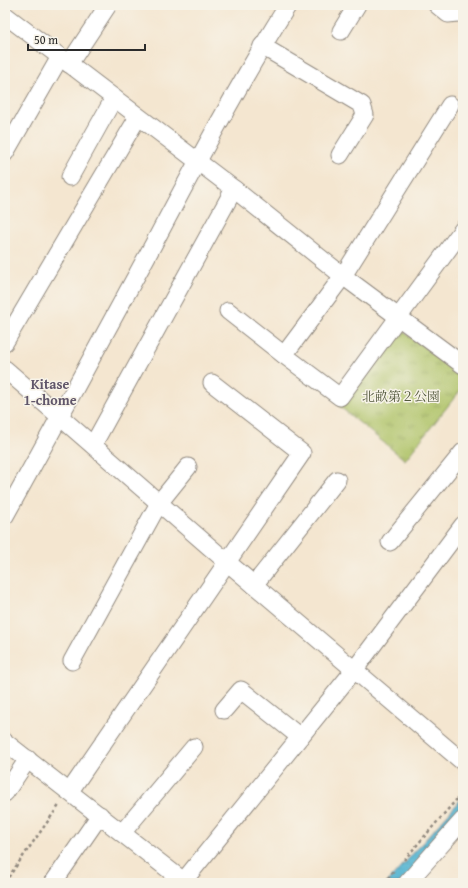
<svg xmlns="http://www.w3.org/2000/svg" width="468" height="888" viewBox="0 0 468 888" font-family="'Gentium Book Plus','Noto Serif JP',serif">
<defs>
<pattern id="park-tufts" width="24" height="20" patternUnits="userSpaceOnUse"><rect width="24" height="20" fill="#afc367"/><path d="M3 7l-1-3M5 7V3M7 7l1-3M15 17l-1-3M17 17v-4M19 17l1-3" fill="none" stroke="#8f9f55"/></pattern>
<pattern id="water-ripples" width="26" height="14" patternUnits="userSpaceOnUse"><rect width="26" height="14" fill="#52b4d1"/><path d="M2 4q2-2 4 0t4 0M15 11q2-2 4 0t4 0" fill="none" stroke="#4493aa"/></pattern>
</defs>
<rect width="100%" height="100%" fill="#f7f3e8"/>
<filter id="ink" filterUnits="userSpaceOnUse"><feTurbulence type="fractalNoise" baseFrequency=".025" numOctaves="2"/><feDisplacementMap in="SourceGraphic" scale="8" xChannelSelector="R" yChannelSelector="G"/><feConvolveMatrix kernelMatrix="1 2 1 2 8 2 1 2 1" color-interpolation-filters="sRGB"/></filter>
<filter id="wash" filterUnits="userSpaceOnUse"><feTurbulence type="fractalNoise" baseFrequency=".012" numOctaves="4" result="noise"/><feDisplacementMap in="SourceGraphic" scale="16" xChannelSelector="R" yChannelSelector="G"/><feGaussianBlur stdDeviation="0.9" result="paint"/><feColorMatrix in="noise" values="0 0 0 0 0 0 0 0 0 0 0 0 0 0 0 0 0 1.4 0 .05"/><feComposite in="paint" operator="in"/></filter>
<g filter="url(#wash)">
<rect width="100%" height="100%" fill="#f4e6d0"/>
<!-- park -->
<path fill="url(#park-tufts)" stroke="#6d7749" d="M400 329 463 377V387L405 460 339 406Z"/>
<!-- water -->
<path fill="url(#water-ripples)" stroke="#3e707e" d="M463 797V814L403 883H387Z"/>
</g>
<g filter="url(#ink)">
<g fill="none" stroke-linecap="round" stroke-linejoin="round">
<defs>
<g id="minor">
<path d="M437 5 448 14 458 13 463 9"/>
<path d="M5 15 234 189 343 276 463 365"/>
<path d="M341 31 357 5"/>
<path d="M262 46 362 105 365 115 340 155"/>
<path d="M69 64 108 5"/>
<path d="M450 105 343 276 284 355 340 397 463 229"/>
<path d="M5 153 60 57"/>
<path d="M70 177 114 98"/>
<path d="M228 311 284 355"/>
<path d="M5 342 138 117"/>
<path d="M5 369 227 562 463 762"/>
<path d="M93 445 234 189"/>
<path d="M5 516C55 426 104 335 153 245 196 164 239 83 288 5"/>
<path d="M390 542 463 452"/>
<path d="M254 585 337 480"/>
<path d="M72 661 159 503 188 467"/>
<path d="M224 710 241 690 300 737"/>
<path d="M5 742 186 883"/>
<path d="M70 791 302 453 212 383"/>
<path d="M5 793 28 759"/>
<path d="M122 833 194 747"/>
<path d="M53 883 100 815"/>
<path d="M182 883 355 669 463 525"/>
<path d="M407 883 463 820"/>
</g>
</defs>
<!-- minor casing -->
<use href="#minor" stroke="#90887e" stroke-width="19"/>
<!-- path -->
<g stroke="#90887e" stroke-width="2.5" stroke-dasharray="3 3" stroke-linecap="butt">
<path d="M404 860 463 792"/>
<path d="M5 882 60 804"/>
<path d="M384 883 395 870"/>
</g>
<!-- minor -->
<use href="#minor" stroke="#fff" stroke-width="17"/>
</g>
</g>
<g text-anchor="middle" stroke-width="3" stroke-linejoin="round" paint-order="stroke">
<!-- park labels -->
<g font-size="13" fill="#53593d" stroke="#f7f3e8">
<text x="401" y="401">北畝第２公園</text>
</g>
<!-- neighbourhood labels -->
<g font-size="14" font-weight="bold" fill="#60566a" stroke="#f7f3e8">
<text x="50" y="389">Kitase<tspan x="50" dy="16">1-chome</tspan></text>
</g>
</g>
<!-- margin -->
<rect width="468" height="888" fill="none" stroke="#f7f3e8" stroke-width="20"/>
<!-- scale -->
<path d="M28 44v6h117v-6" fill="none" stroke="#2b2b2b" stroke-width="2"/>
<text x="34" y="44" font-size="12" fill="#2b2b2b" stroke="#f7f3e8" stroke-width="3" paint-order="stroke">50 m</text>
</svg>
